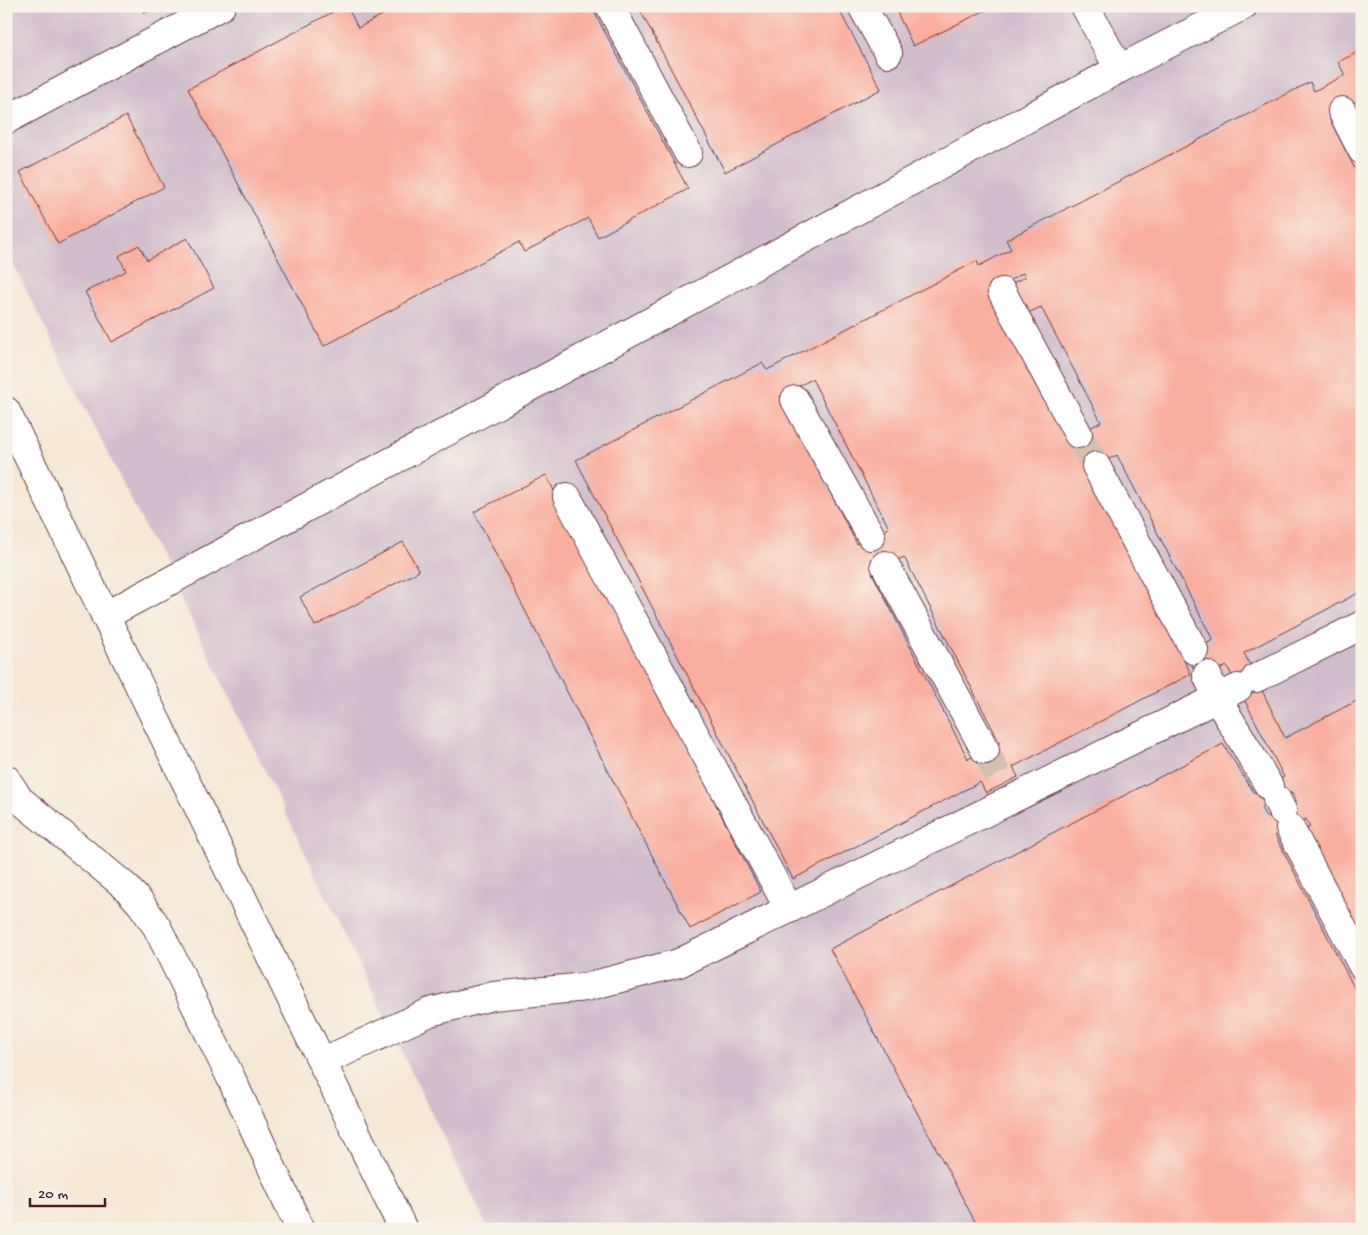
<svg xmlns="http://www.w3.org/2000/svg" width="1368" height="1235" viewBox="0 0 1368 1235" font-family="'Gochi Hand',sans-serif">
<rect width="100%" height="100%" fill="#f7f3e8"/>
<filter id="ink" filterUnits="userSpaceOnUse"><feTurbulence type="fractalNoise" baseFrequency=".02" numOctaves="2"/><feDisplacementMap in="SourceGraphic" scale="10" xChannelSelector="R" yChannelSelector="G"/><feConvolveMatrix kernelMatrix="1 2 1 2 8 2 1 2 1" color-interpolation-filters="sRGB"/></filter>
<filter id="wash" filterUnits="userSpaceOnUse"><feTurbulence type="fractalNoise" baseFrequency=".0096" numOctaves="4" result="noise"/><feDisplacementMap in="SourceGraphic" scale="20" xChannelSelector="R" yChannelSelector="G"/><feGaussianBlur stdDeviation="1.12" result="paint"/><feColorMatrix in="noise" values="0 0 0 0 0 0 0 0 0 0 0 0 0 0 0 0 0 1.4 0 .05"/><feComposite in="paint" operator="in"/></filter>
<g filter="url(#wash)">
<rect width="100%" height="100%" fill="#f5e8d4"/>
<!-- industrial -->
<path fill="#d1bdcc" d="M6 6H1362V1229H488L198 633 6 250Z"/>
<g id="blocks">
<!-- building -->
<g fill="#f9ae9f" fill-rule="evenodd">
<path d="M142 6H158L145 13Z"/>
<path d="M344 6H347L358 28 395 8V6H591L688 189 598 237 588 218 524 252 519 242 324 346 188 89Z"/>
<path d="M638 6H837L881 89 725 172Z"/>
<path d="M894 6H994L913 46Z"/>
<path d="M1362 50V107L1358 100 1328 116 1362 183V591L1244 653 1285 738 1362 698V948L1301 832 1310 827 1306 819 1275 835 1362 1003V1229H979L830 949 1223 744 1254 793 1284 777 1227 666 1207 675 1200 680 1186 654 1213 640 1117 455 1086 471 1191 674 1013 767 1018 777 986 793 980 782 793 879 576 460 762 363 767 370 977 261 979 266 1011 249 1006 240 1310 82 1314 91 1345 75 1338 62ZM1023 273 1025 277 1013 283 1028 313 1041 307 1101 422 1069 439 991 290ZM812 379 889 528 857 544 780 396ZM904 557 1000 743 968 759 872 573ZM1292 792 1296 801 1266 817 1261 808Z"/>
<path d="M126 116 164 187 58 244 20 172Z"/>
<path d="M187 238 214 288 112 342 85 292 126 271 119 256 139 245 147 260Z"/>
<path d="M546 475 761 892 690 929 474 512Z"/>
<path d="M403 542 419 571 315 626 300 597Z"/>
</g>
</g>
</g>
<g filter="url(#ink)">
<use href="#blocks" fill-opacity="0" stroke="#643d44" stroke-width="1"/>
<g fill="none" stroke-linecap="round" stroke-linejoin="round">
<!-- minor-tunnel -->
<g stroke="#d3c0b2" stroke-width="28" stroke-dasharray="28 14" stroke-linecap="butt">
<path d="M1078 434 1096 466"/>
<path d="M985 750 1002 784"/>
</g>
<defs>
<g id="minor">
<path d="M610 6 688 153"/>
<path d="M862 6 888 53"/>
<path d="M1085 6 1119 69"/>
<path d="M1342 111 1362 150"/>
<path d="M6 120 221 6"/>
<path d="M1002 292 1078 434"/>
<path d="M795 400 871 536"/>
<path d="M6 411 403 1229"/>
<path d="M1096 466 1194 650"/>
<path d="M567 497 789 909"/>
<path d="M885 565 985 750"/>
<path d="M105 616 1119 69 1243 6"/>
<path d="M1207 675 1217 698 1269 786"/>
<path d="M1256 678 1362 625"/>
<path d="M6 779 19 799 126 887 141 904 157 927 231 1078 300 1229"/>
<path d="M1277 800 1282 810"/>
<path d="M1290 828 1362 965"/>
<path d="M322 1062 430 1012 493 996 586 987 679 963 1238 688"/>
</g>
</defs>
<!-- minor casing -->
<use href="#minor" stroke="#643d44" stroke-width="30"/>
<!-- minor -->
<use href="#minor" stroke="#fff" stroke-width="28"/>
</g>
</g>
<!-- margin -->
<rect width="1368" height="1235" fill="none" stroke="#f7f3e8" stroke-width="25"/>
<!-- scale -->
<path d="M30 1198v8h75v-8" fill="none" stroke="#4a1f2b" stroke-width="2.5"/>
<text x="38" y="1198" font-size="15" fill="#4a1f2b" stroke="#f7f3e8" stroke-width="4" paint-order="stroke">20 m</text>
</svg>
